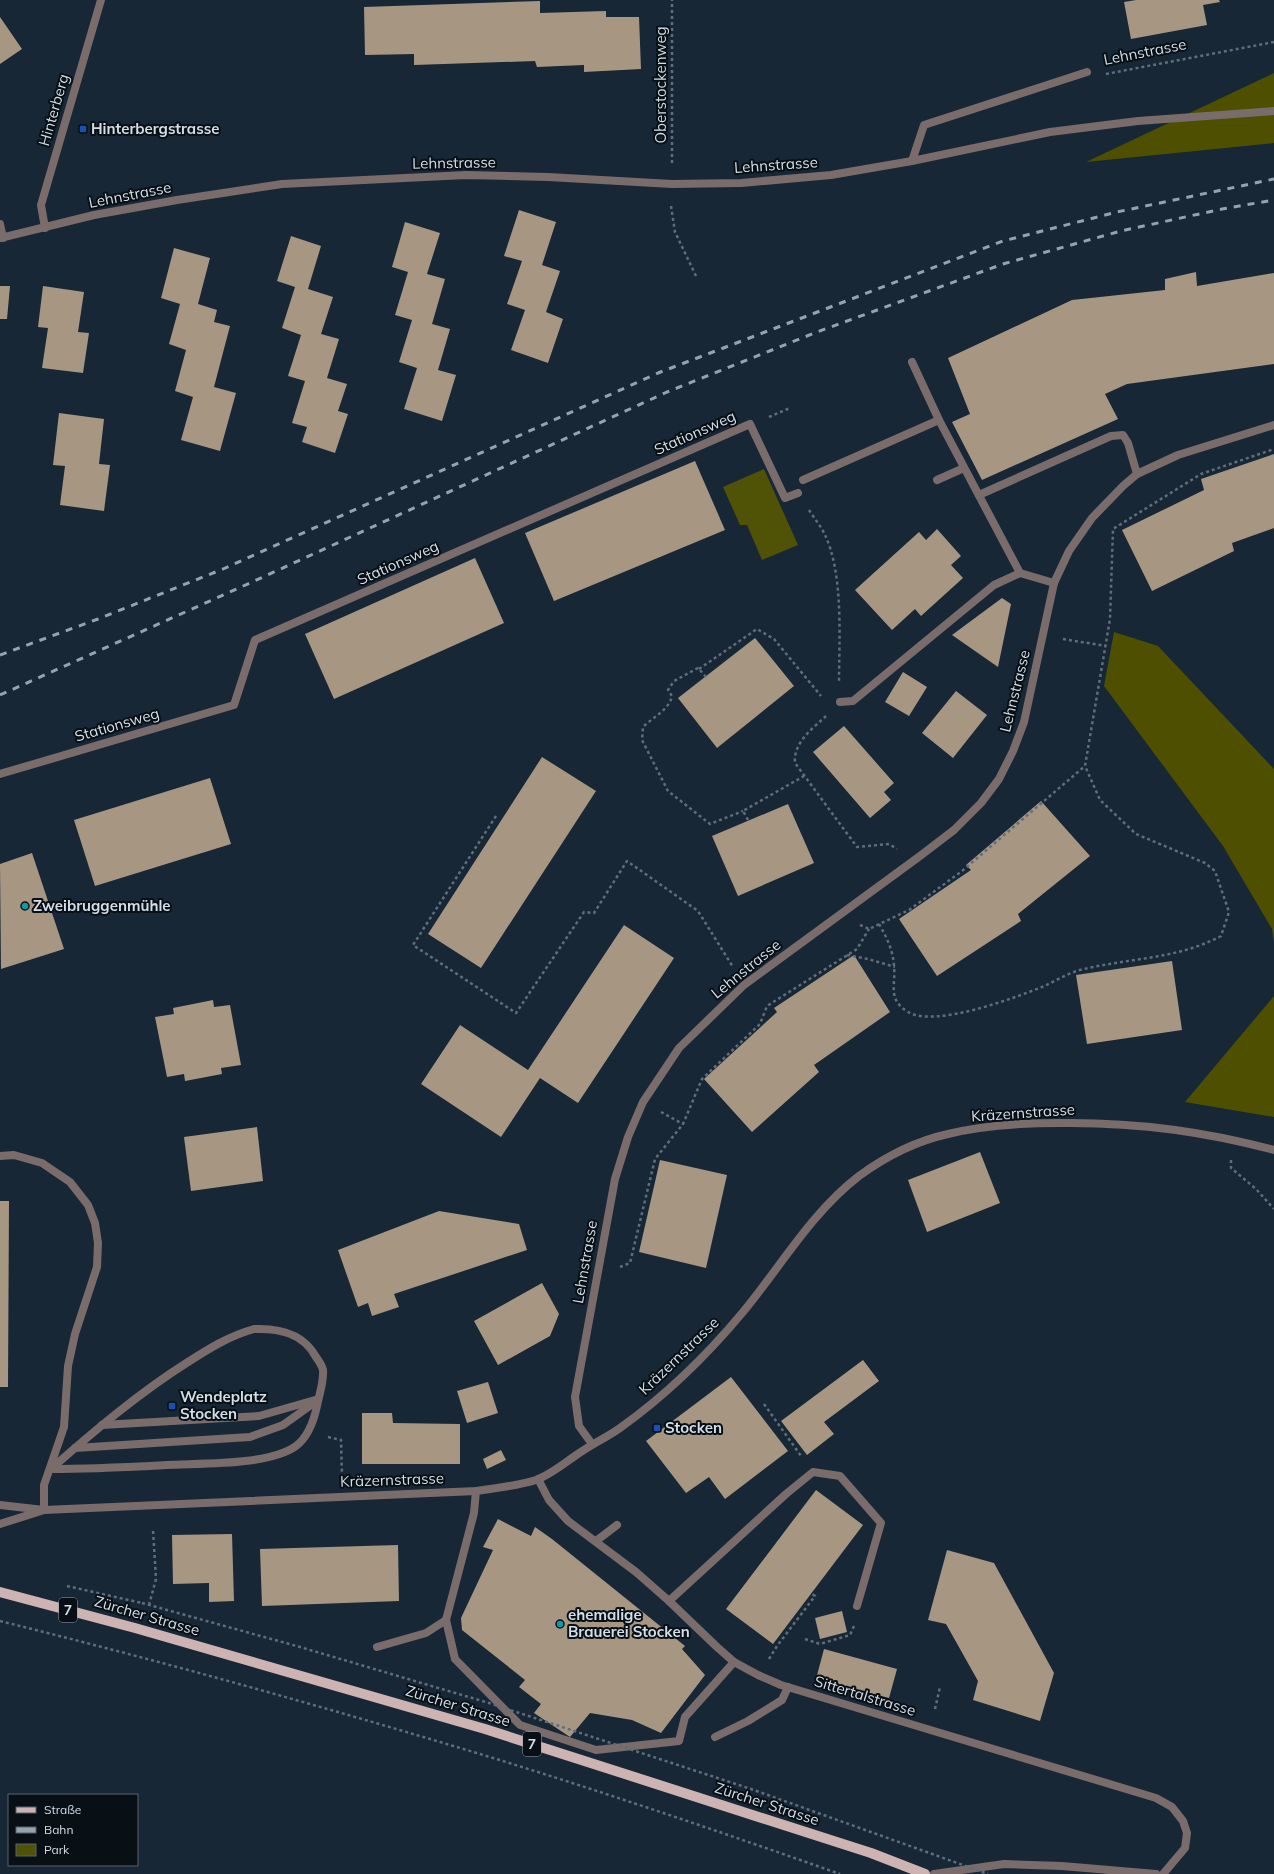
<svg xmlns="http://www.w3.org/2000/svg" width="1274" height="1874" viewBox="0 0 1274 1874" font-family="Mulish,sans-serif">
<rect width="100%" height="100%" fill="#172736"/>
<!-- green -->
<path fill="#505206" d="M764 469 798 545 762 560 747 525H740L723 487Z"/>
<!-- forest -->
<g fill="#4e5000">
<path d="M1274 73V143L1086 162Z"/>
<path d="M1114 632 1158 646 1274 769V943L1272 929 1223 846 1104 686Z"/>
<path d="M1274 996V1117L1185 1102Z"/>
</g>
<!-- building -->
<g fill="#a79782">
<path d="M1136 0H1219L1220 2 1203 5 1207 25 1131 39 1124 2Z"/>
<path d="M540 1V13L606 11V17H639L641 69 584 72V65L537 67 535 61 414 65V54L365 55 364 7Z"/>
<path d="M0 17 22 49 0 64Z"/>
<path d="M519 210 556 222 542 265 560 271 546 312 563 319 548 363 511 350 525 310 507 304 522 261 504 256Z"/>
<path d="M405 222 440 233 427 274 445 279 432 324 450 329 438 370 456 375 442 421 404 409 417 368 399 362 412 320 395 315 408 272 392 267Z"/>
<path d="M291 236 321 246 308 289 333 297 321 334 339 339 327 378 347 384 338 411 348 414 335 453 302 442 307 427 292 423 305 381 288 376 301 335 282 328 295 287 277 281Z"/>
<path d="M174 248 210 258 198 304 217 310 214 322 230 326 214 387 236 393 220 451 181 440 193 397 175 391 186 350 169 344 180 304 161 298Z"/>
<path d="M1196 272 1197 286 1274 273V364L1127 384 1105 394 1118 419 982 480 952 422 970 414 948 358 1072 300 1165 290V279Z"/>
<path d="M0 286H10L7 319H0Z"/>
<path d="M43 286 84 292 78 332 89 333 83 373 42 368 48 328 38 327Z"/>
<path d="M59 413 104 419 99 464 110 465 104 511 60 505 65 466 53 465Z"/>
<path d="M1274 454V528L1232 543 1234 551 1152 591 1122 530 1204 490 1201 479Z"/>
<path d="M695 461 725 530 554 601 525 533Z"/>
<path d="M937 529 961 556 951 565 963 578 921 616 915 609 892 630 855 590 919 532 926 540Z"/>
<path d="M475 558 504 623 334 699 305 634Z"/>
<path d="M1002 598 1011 604 998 667 952 635Z"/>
<path d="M755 638 794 686 717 748 678 698Z"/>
<path d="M903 672 927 687 909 716 885 702Z"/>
<path d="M956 691 987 715 953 758 922 733Z"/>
<path d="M844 726 894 783 884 792 891 800 870 818 813 752Z"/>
<path d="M542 757 596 791 481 968 428 934Z"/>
<path d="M210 778 231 844 95 886 74 820Z"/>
<path d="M1041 801 1090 856 1018 914 1021 921 937 976 899 919 971 870 966 865Z"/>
<path d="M788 804 814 863 738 896 712 836Z"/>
<path d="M32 853 64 949 1 969 0 864Z"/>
<path d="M624 925 674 958 578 1103 540 1078 501 1137 421 1084 460 1025 528 1070Z"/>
<path d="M854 955 890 1012 814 1065 819 1072 752 1132 704 1079 777 1012 774 1008Z"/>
<path d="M1172 961 1182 1030 1087 1044 1076 975Z"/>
<path d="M213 1000 214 1007 230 1005 241 1065 221 1068 222 1074 185 1081 184 1074 167 1077 155 1017 174 1014 173 1008Z"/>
<path d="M257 1127 263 1181 191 1191 184 1137Z"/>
<path d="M980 1152 1000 1203 927 1232 908 1180Z"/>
<path d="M660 1160 727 1175 706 1268 639 1252Z"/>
<path d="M0 1201H9L8 1387H0Z"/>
<path d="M439 1211 519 1224 527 1250 394 1294 399 1307 372 1316 368 1303 358 1307 338 1250Z"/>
<path d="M542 1283 559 1314 550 1336 498 1365 474 1321Z"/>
<path d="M863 1360 879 1381 824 1422 834 1434 807 1455 781 1421Z"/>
<path d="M731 1377 788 1451 725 1499 709 1477 686 1493 646 1441Z"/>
<path d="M488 1382 498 1413 467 1423 457 1391Z"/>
<path d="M362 1413H392L393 1423 460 1424V1464H362Z"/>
<path d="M501 1450 506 1460 487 1469 483 1459Z"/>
<path d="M816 1490 863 1525 773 1644 726 1609Z"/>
<path d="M498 1519 531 1536 535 1527 552 1539 685 1646 682 1649 705 1675 661 1733 632 1720 590 1713 570 1737 534 1713 541 1704 519 1687 525 1680 462 1630 461 1618 493 1550 483 1547Z"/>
<path d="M232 1534 234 1601 209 1602V1583L173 1584 172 1535Z"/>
<path d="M398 1545 399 1601 262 1606 260 1549Z"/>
<path d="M947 1550 994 1563 1054 1673 1040 1721 973 1700 978 1681 946 1624 928 1620Z"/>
<path d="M842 1611 847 1632 820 1639 815 1618Z"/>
<path d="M824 1649 897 1669 889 1698 816 1679Z"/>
</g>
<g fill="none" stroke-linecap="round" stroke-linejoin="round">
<!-- path -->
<g stroke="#606e7b" stroke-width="2.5" stroke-dasharray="3 3" stroke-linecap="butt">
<path d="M1106 74 1274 42"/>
<path d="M672 163V0"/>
<path d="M671 206 675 232 697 278"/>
<path d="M769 417 790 408"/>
<path d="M809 510C814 518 820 525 824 533 844 572 839 640 839 683"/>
<path d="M1063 639 1106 646"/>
<path d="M699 669 757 629 774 639 821 696"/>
<path d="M706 677 698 668 674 681 668 690 672 696C669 710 653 717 643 727L642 740 668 791 710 824 743 811"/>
<path d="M826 716C812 729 793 743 795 763L857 847 889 844 897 849"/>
<path d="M496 816 413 945 516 1013 584 912 594 913 627 861 698 911 733 967"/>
<path d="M748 820 743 811 804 776"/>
<path d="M879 924C887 938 893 950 894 966 896 986 887 999 908 1012 935 1028 1014 998 1042 987 1056 981 1069 972 1084 969 1130 958 1178 959 1221 936L1229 912 1215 871 1205 863 1136 834 1100 800 1085 766"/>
<path d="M860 925 869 929 909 910 962 871 1085 766 1110 619 1113 529 1201 474 1274 449"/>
<path d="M847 955 868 959 895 967"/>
<path d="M661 1112 683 1124"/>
<path d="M1231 1160V1168L1256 1189 1274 1209"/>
<path d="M620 1267 630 1263 655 1159 683 1124 702 1079 760 1024 767 1006 857 949 869 929"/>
<path d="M764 1404 801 1456"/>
<path d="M328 1437 341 1440 342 1476"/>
<path d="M67 1586 142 1603"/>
<path d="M149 1605 156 1579 153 1530"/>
<path d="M0 1621C161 1661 321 1706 480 1754 601 1791 721 1832 840 1874"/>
<path d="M805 1639 820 1644 850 1635 854 1626"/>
<path d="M769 1659 777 1646 815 1596 811 1593"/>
<path d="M935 1709 940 1687"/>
</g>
<!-- service -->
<g stroke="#796c6b" stroke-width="8">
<path d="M912 161 924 125 1087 72"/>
<path d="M912 362 939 420 1020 573"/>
<path d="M803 480 939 420"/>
<path d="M937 480 964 468"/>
<path d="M979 495 1111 436 1123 435 1128 443 1137 474"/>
<path d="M0 774 234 705 255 640 750 424 785 498 798 493"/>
<path d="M254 1329C279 1328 303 1333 316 1357 319 1361 322 1366 323 1370 324 1382 319 1395 317 1406 314 1420 308 1437 296 1446 268 1466 200 1463 166 1465 127 1467 89 1469 51 1469 94 1431 139 1393 188 1362 210 1348 229 1336 254 1329Z"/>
<path d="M102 1425 259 1416 315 1400"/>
<path d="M75 1448 250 1437 283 1425 318 1400"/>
<path d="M476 1491 474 1513 446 1620 455 1659 520 1725 596 1750 679 1741 685 1717 734 1662"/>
<path d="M596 1541 617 1525"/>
<path d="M669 1601 786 1494 813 1472 840 1476 881 1523 857 1606"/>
<path d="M377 1647 426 1633 446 1620"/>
<path d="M715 1737 748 1721 782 1700 788 1687"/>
</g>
<!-- minor -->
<g stroke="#796c6b" stroke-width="8">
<path d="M0 224 3 238"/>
<path d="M45 228 41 205 101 0"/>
<path d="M0 238 94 215 177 200 282 184 466 175 548 177 672 184 741 183 831 175 912 161 1050 132 1138 121 1274 111"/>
<path d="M840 702 853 701 994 585 1020 573 1054 583"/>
<path d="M0 1156 14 1155 42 1163 70 1182 88 1205 95 1223 98 1243 97 1267 75 1334 68 1366 64 1427 44 1485V1510"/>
<path d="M592 1444 579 1426 575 1397 615 1179 628 1137 643 1102 679 1048 744 985 920 856 954 830 981 803 999 779 1013 751 1024 722 1054 583 1069 551 1092 518 1123 486 1137 474 1178 455 1274 425"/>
<path d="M538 1479 549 1500 568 1521 636 1572 669 1601 717 1647 734 1662 758 1675 781 1685 1156 1798 1172 1807 1183 1821 1187 1833 1185 1848 1163 1874"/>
<path d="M934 1874 1004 1864 1062 1866 1156 1874"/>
</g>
<!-- tertiary -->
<g stroke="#796c6b" stroke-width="8">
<path d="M0 1505 44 1510 476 1491C496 1488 517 1486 536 1480 553 1474 569 1459 584 1450 596 1442 609 1436 620 1428 665 1396 708 1354 743 1312 781 1266 812 1212 859 1176 885 1157 916 1141 948 1134 984 1125 1023 1123 1060 1123 1133 1122 1204 1131 1274 1150"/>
<path d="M0 1524 41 1511"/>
</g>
<!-- primary -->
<path stroke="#cdb3b1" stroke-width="10" d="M0 1592 135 1628 485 1729 871 1853 925 1874"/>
<!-- rail -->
<g stroke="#96a2ae" stroke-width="3" stroke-dasharray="7 7" stroke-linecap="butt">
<path d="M0 655 98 619 223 569 658 373 1003 241 1117 212 1274 179"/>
<path d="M0 695 250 583 667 392 817 332 1003 264 1121 231 1222 209 1274 200"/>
</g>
<!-- path-bridge -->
<path stroke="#606e7b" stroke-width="2.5" stroke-dasharray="3 3" stroke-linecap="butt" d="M142 1603 300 1647 489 1703 751 1789 988 1874"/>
</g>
<!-- markers -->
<g fill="#1a4fb4" stroke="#081016" stroke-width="1.5">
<rect x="79" y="125" width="8" height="8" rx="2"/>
<rect x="168" y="1402" width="8" height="8" rx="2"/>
<rect x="653" y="1424" width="8" height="8" rx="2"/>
</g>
<g fill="#0f9aa8" stroke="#081016" stroke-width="1.5">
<circle cx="25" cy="906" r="4"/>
<circle cx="560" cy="1624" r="4"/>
</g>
<g text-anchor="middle" stroke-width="4" stroke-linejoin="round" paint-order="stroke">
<!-- shield labels -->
<g fill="#081016" stroke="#97a0a9" stroke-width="1">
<rect x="59" y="1598" width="18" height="24" rx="3"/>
<rect x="523" y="1732" width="18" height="24" rx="3"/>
</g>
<g font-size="14" font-weight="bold" fill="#d4dee8">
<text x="68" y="1615">7</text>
<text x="532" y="1749">7</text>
</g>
<!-- street labels -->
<g font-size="15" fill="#d4dee8" stroke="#081016">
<text transform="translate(1145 52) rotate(-11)" y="5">Lehnstrasse</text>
<text transform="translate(661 85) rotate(-90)" y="5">Oberstockenweg</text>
<text transform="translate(54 110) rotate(-74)" y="5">Hinterberg</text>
<text transform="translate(454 163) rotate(-1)" y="5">Lehnstrasse</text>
<text transform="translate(776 165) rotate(-4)" y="5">Lehnstrasse</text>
<text transform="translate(130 195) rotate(-11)" y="5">Lehnstrasse</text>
<text transform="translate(695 433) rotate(-24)" y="5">Stationsweg</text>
<text transform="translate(398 563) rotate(-24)" y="5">Stationsweg</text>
<text transform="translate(1015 691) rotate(-76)" y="5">Lehnstrasse</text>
<text transform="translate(117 725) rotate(-16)" y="5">Stationsweg</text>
<text transform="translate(746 969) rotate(-39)" y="5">Lehnstrasse</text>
<text transform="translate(1023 1113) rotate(-4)" y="5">Kräzernstrasse</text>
<text transform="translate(585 1262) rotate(-80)" y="5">Lehnstrasse</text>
<text transform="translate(679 1356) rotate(-44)" y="5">Kräzernstrasse</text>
<text transform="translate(392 1480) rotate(-2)" y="5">Kräzernstrasse</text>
<text transform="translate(147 1616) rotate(16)" y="5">Zürcher Strasse</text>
<text transform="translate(865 1696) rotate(17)" y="5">Sittertalstrasse</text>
<text transform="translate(458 1706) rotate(17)" y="5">Zürcher Strasse</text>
<text transform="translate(767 1804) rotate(18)" y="5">Zürcher Strasse</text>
</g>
<!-- poi labels -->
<g font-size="15" font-weight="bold" fill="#d4dee8" stroke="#081016" text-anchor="start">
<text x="91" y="134">Hinterbergstrasse</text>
<text x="33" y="911">Zweibruggenmühle</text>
<text x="180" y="1402">Wendeplatz<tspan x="180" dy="17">Stocken</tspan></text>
<text x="665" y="1433">Stocken</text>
<text x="568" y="1620">ehemalige<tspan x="568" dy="17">Brauerei Stocken</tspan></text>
</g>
</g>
<!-- legend -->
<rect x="8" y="1794" width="130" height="72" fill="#081016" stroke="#5a626a"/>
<rect x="16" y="1807" width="20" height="6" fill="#cdb3b1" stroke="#5a626a"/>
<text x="44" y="1814" font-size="12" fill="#d4dee8">Straße</text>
<rect x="16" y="1827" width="20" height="6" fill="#96a2ae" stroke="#5a626a"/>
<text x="44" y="1834" font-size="12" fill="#d4dee8">Bahn</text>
<rect x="16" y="1844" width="20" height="12" fill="#505206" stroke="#5a626a"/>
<text x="44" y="1854" font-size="12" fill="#d4dee8">Park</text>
</svg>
